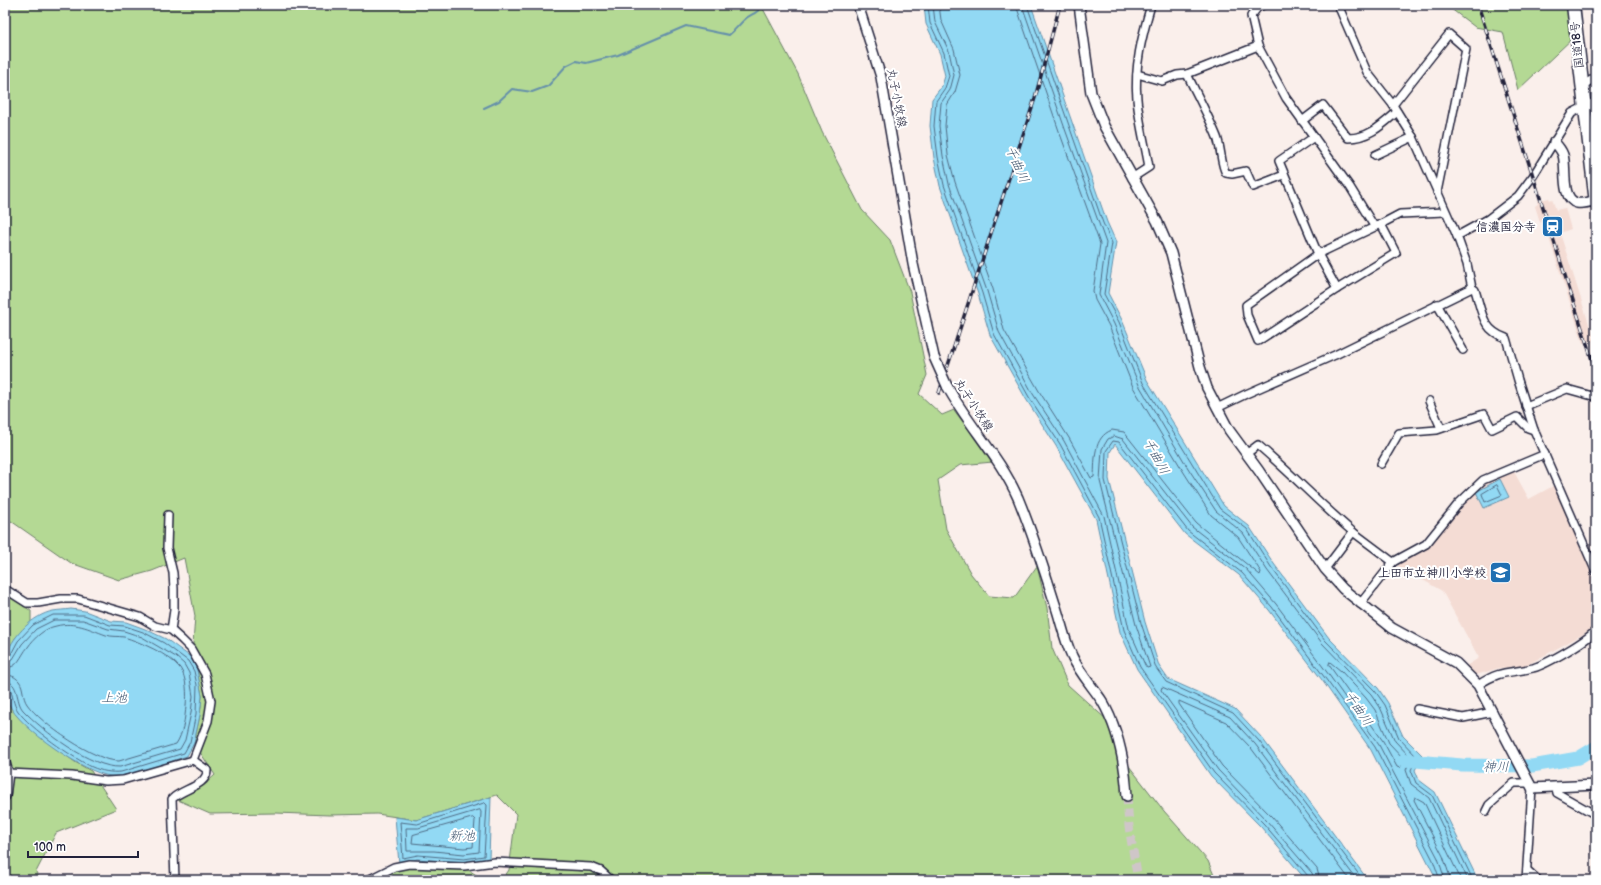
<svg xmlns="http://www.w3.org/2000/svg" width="1601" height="885" viewBox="0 0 1601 885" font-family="'Balsamiq Sans','Klee One',sans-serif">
<rect width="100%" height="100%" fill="#faefeb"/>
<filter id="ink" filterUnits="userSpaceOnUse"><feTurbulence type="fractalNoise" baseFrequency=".025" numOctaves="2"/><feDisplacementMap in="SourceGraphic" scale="8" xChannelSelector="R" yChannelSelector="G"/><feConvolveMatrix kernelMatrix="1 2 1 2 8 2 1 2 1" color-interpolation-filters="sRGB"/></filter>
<g filter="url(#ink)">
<!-- built -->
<g fill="#f4dcd4">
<path d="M1549 198 1550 200 1552 199 1556 210 1565 208 1571 229 1560 233 1594 340 1583 343 1545 226 1540 222 1535 206 1538 204 1537 201Z"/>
<path d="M1513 470 1529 499 1555 485 1596 582V622L1589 631 1525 666 1499 668 1476 675 1466 666 1479 658 1442 591 1395 564 1428 545 1462 503 1483 482Z"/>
</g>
<!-- green -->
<g fill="#b4d994" stroke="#6b7e68">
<path d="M5 5H761L798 74 822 132 862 210 890 240 910 292 927 375 919 394 942 415 954 410 993 462 960 465 938 480 946 529 971 574 989 596 1014 598 1037 566 1047 608 1052 648 1068 685 1107 720 1119 737 1129 766 1164 811 1208 861 1216 880H502L509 870 516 814 497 795 416 820 377 814 329 815 276 813 210 814 178 800 204 785 215 775 194 743 200 715 202 696 197 670 192 658 195 616 184 558 152 571 119 580 71 563 11 521 5 523Z"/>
<path d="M1446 5H1573L1576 35 1518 90 1503 32 1475 27Z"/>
<path d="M5 593 31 611V622L15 638 16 715 39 736 75 762 91 771 116 809 56 833 36 872 40 880H5Z"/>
<path d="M410 866 464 867 481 878H488L489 880H374L394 870Z"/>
</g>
<!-- water -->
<g fill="#92d9f4" stroke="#6590aa">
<path d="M924 5H1031L1107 222 1116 242 1108 293 1122 320 1147 380 1224 506 1249 526 1274 564 1329 638 1378 688 1388 703 1403 736 1423 756 1415 770 1419 780 1435 792 1478 880H1437L1371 750 1322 680 1269 610 1239 575 1185 534 1115 444 1110 452 1109 479 1145 622 1159 666 1168 679 1235 709 1262 738 1368 880H1306L1261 827 1211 776 1137 669 1120 632 1096 519 1056 446 1026 399 990 335 978 294 940 186 934 158 930 126 932 99 942 86 945 76 940 54 926 24Z"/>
<path d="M1500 479 1509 497 1484 508 1476 492Z"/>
<path d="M71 609 85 611 111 621 126 622 145 629 166 639 192 658 197 670 202 696 200 715 194 743 187 756C168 762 129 778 111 776 86 774 18 727 9 704 6 693 3 663 7 653 14 635 33 615 53 611 58 610 65 610 71 609Z"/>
<path d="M491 797 489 859 465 863 417 859 399 864 395 817 416 820Z"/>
</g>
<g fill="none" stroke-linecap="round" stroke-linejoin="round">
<!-- shore -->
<g stroke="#4f6b85" stroke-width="1">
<path d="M928 5 930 23 944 53 949 76 945 88 936 101 934 126 938 157 944 185 982 293 994 334 1029 397 1060 444 1099 517 1124 630 1140 667 1214 773 1264 824 1308 876 1309 880"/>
<path d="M933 5 935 22 949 51 954 75 950 90 941 103 939 126 943 156 949 184 987 291 999 332 1033 394 1064 441 1104 516 1129 629 1145 665 1147 668 1150 667 1136 625 1100 481 1102 449 1108 439 1114 436 1123 439 1192 527 1246 569 1276 604 1329 675 1379 745 1438 858 1445 880"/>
<path d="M939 5 941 20 954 49 960 75 955 92 947 105 945 126 948 155 955 182 993 289 1004 330 1039 391 1069 438 1091 478 1094 477C1095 460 1093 437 1112 430L1124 432 1196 523 1260 575 1261 572 1238 537 1211 515 1183 471 1133 387 1109 326 1095 300 1093 291 1100 244 1059 131 1016 5"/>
<path d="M1022 5 1065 129 1106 243 1099 295 1114 324 1139 385 1188 468 1216 511 1243 533 1267 570 1322 643 1371 694 1380 707 1395 741 1411 758 1406 770 1411 784 1429 798 1468 880"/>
<path d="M1027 5 1103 223 1112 243 1104 294 1119 322 1143 383 1220 509 1247 529 1271 567 1325 640 1375 691 1385 705 1399 738 1417 757 1411 770 1416 783 1432 795 1473 880"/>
<path d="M1497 485 1502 495 1485 502 1482 494Z"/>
<path d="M5 657 10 656 18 641 33 625 53 615H84L110 625 125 626 143 632 164 643 188 661 194 671 197 685 196 714 190 742 184 753 121 772C111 773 101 771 92 767 73 758 30 728 18 711 13 704 13 696 10 688L5 686"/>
<path d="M5 662 13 659 22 644 36 629 54 620H83L108 629 124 631 142 637 176 657 184 664 189 673 193 696 191 713 185 740 180 749 120 767C91 768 43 731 23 710 15 701 20 682 5 681"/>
<path d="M1330 662 1341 671 1366 698 1375 710 1389 743 1404 759 1400 768 1397 767 1383 741 1329 665Z"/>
<path d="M5 668C19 668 20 656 28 647 34 638 45 628 56 626 75 621 89 629 106 635 112 637 118 636 124 637 140 642 169 654 180 668 187 678 187 694 186 706 185 718 183 734 176 744L119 761C96 762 40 723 27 704 22 697 24 687 19 681 15 676 10 675 5 675"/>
<path d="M485 803 487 805 484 856 464 859 418 855 403 858 400 822 417 824Z"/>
<path d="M480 810 481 812 479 852 464 854 434 851H407L406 828H418Z"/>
<path d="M473 818 475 820 473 847 464 848 412 843 413 835Z"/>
<path d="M1314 880 1312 873 1267 821 1218 770 1161 690 1162 687 1230 717 1255 744 1357 880"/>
<path d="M1320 880 1317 869 1272 817 1222 766 1179 704V701L1226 722 1251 748 1350 880"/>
<path d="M1363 880 1259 741 1233 713 1166 682 1156 668 1141 623 1105 480 1106 451 1113 441 1119 442 1188 531 1242 573 1272 607 1325 678 1375 747 1433 860 1440 880"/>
<path d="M1451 880 1443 856 1414 800 1415 797 1424 802 1461 880"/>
</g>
<!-- stream -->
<path stroke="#6590aa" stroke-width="2" d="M484 108 499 101 512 89 532 92 548 86 566 66 576 61 586 63 618 55 686 26 729 35C735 30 738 26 743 21 750 13 756 16 763 5"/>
<!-- river -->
<path stroke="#92d9f4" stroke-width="13" d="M1404 760 1462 765 1532 766 1578 758 1596 747"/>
<!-- secondary-tunnel -->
<path stroke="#cfc6c8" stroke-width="9" stroke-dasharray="9 4.5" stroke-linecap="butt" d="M1127 796 1129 827 1138 880"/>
<defs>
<g id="street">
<path d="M1338 5 1367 72 1393 105 1413 137 1457 236 1467 264 1472 288 1475 290C1482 312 1482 330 1506 338L1518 380 1534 430 1596 572"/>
<path d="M1258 46 1286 98 1350 187 1374 226"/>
<path d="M1137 74 1162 81 1177 75 1187 74 1258 46 1251 16 1258 7 1263 5"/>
<path d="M1187 74C1197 95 1208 115 1217 137 1221 147 1221 166 1226 173L1232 174 1246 171 1253 187 1284 175"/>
<path d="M1582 86 1596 77"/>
<path d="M1393 105 1449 34 1466 49 1437 192"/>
<path d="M1302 121 1323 105 1348 138C1369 138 1382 125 1397 112"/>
<path d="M1314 137 1279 161 1318 254 1337 289"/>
<path d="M1375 155 1413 137"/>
<path d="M1132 178 1149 167C1145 144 1139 122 1137 99 1134 67 1142 36 1151 5"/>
<path d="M1381 224 1396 253 1337 289 1258 341 1247 315 1246 305 1318 254Z"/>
<path d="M1381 224 1400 214 1445 212"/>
<path d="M1457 236 1488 219 1518 196 1533 176 1572 113 1584 107"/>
<path d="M1437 304 1463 350"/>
<path d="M1429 401 1441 428"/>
<path d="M1526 406 1567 389 1596 397"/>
<path d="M1217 408 1246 394 1335 355 1472 288"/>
<path d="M1246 454 1258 445C1291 473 1320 504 1353 532L1325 569"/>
<path d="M1381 464 1399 433 1437 430 1484 414 1492 429 1517 417 1528 428 1534 430"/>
<path d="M168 515 167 548 173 573 174 589V610L171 630"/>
<path d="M1353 532 1393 562 1360 604"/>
<path d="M1393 562 1426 544 1459 503 1483 480 1545 454"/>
<path d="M5 589 27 603H38L61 599H78L140 617 155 626 171 630 182 640 191 649 205 674 211 701 208 721 193 760"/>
<path d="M1478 685C1502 669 1509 674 1533 668 1547 664 1587 641 1596 630"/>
<path d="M1417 709 1463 718 1493 712"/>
<path d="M8 773 72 776 106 781 123 780 193 760"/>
<path d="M1556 788 1557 793 1596 815"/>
<path d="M1486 811 1489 805 1514 783H1530"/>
<path d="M1527 870 1538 880"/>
<path d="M175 880 172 799C181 789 208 786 207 770L193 760"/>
<path d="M368 880 394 867 409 864 464 866 495 862 591 867 601 871 611 880"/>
<path d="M1526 880 1532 788"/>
</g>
<g id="secondary">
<path d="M858 5 881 77 913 264 934 357"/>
<path d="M1079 5 1091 93 1104 126 1157 221 1171 253 1200 367 1207 388 1229 430 1259 471 1325 569 1343 589 1392 628 1456 663 1478 685 1532 788 1596 785"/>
<path d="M1584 107 1596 103"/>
<path d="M1554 142C1558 146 1561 149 1563 155 1567 167 1560 199 1577 203 1583 204 1590 202 1596 200"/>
<path d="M947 386C968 425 1000 457 1018 498 1032 532 1044 569 1055 604 1061 621 1064 639 1072 656 1079 672 1092 686 1102 701 1119 730 1125 763 1127 796"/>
<path d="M5 763 8 773 5 796"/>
</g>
<path id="highway" d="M1573 5 1596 203"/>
</defs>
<!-- street casing -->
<use href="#street" stroke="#22223b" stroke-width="10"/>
<!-- secondary casing -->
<use href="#secondary" stroke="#22223b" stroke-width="12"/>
<!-- highway casing -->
<use href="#highway" stroke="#22223b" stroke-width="15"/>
<!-- street -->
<use href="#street" stroke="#fff" stroke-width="7"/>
<!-- secondary -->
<use href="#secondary" stroke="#fff" stroke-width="9"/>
<!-- highway -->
<use href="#highway" stroke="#fff" stroke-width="12"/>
<defs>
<g id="rail">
<path d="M1478 5 1596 372"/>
<path d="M939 393 1035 98 1060 5"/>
</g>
</defs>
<!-- rail casing -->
<use href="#rail" stroke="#22223b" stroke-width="3.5"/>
<!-- rail -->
<use href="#rail" stroke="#fff" stroke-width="2" stroke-dasharray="6" stroke-linecap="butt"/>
<defs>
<path id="secondary-bridge" d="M934 357 947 386"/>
</defs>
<!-- secondary-bridge casing -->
<use href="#secondary-bridge" stroke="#22223b" stroke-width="12" stroke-linecap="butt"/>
<!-- secondary-bridge -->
<use href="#secondary-bridge" stroke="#fff" stroke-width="9"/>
</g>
</g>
<!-- icons -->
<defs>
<symbol id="station-square" viewBox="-11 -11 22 22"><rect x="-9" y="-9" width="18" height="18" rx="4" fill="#1f6fb2" stroke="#fff"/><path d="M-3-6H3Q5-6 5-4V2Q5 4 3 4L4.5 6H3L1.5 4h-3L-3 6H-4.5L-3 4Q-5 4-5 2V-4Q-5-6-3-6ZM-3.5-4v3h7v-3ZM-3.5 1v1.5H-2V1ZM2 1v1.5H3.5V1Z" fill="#fff"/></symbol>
<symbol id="school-square" viewBox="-11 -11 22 22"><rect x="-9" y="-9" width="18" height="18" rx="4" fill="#1f6fb2" stroke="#fff"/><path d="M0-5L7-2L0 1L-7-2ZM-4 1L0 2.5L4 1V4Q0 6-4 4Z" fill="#fff"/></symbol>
</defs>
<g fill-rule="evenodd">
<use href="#station-square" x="1540" y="214" width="25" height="25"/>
<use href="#school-square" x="1488" y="560" width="25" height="25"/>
</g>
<g text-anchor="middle" stroke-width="4" stroke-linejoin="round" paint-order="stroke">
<!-- street labels -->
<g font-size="12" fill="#22223b" stroke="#fff">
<text transform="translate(1577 45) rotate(-96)" y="4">国道18号</text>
<text transform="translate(897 98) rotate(79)" y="4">丸子小牧線</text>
<text transform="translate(974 405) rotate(57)" y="4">丸子小牧線</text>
</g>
<!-- poi labels -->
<g font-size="12" font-weight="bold" fill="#22223b" stroke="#fff" text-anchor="end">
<text x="1536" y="231">信濃国分寺</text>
<text x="1486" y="577">上田市立神川小学校</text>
</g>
<!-- water labels -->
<g font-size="13" font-style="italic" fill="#445972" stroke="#fff">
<text transform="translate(1018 164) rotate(66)" y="5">千曲川</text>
<text transform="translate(1157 456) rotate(62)" y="5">千曲川</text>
<text x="114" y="702">上池</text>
<text transform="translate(1359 708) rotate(56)" y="5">千曲川</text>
<text x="1496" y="771">神川</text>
<text x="462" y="840">新池</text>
</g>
</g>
<!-- margin -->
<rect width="1601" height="885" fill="none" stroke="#fff" stroke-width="20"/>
<rect x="10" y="10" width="1581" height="865" fill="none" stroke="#22223b" stroke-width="1.5" filter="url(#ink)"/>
<!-- scale -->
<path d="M28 851v6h110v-6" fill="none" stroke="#22223b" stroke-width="2"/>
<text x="34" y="851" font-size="12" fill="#22223b" stroke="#ffffff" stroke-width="3" paint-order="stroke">100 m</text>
</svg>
